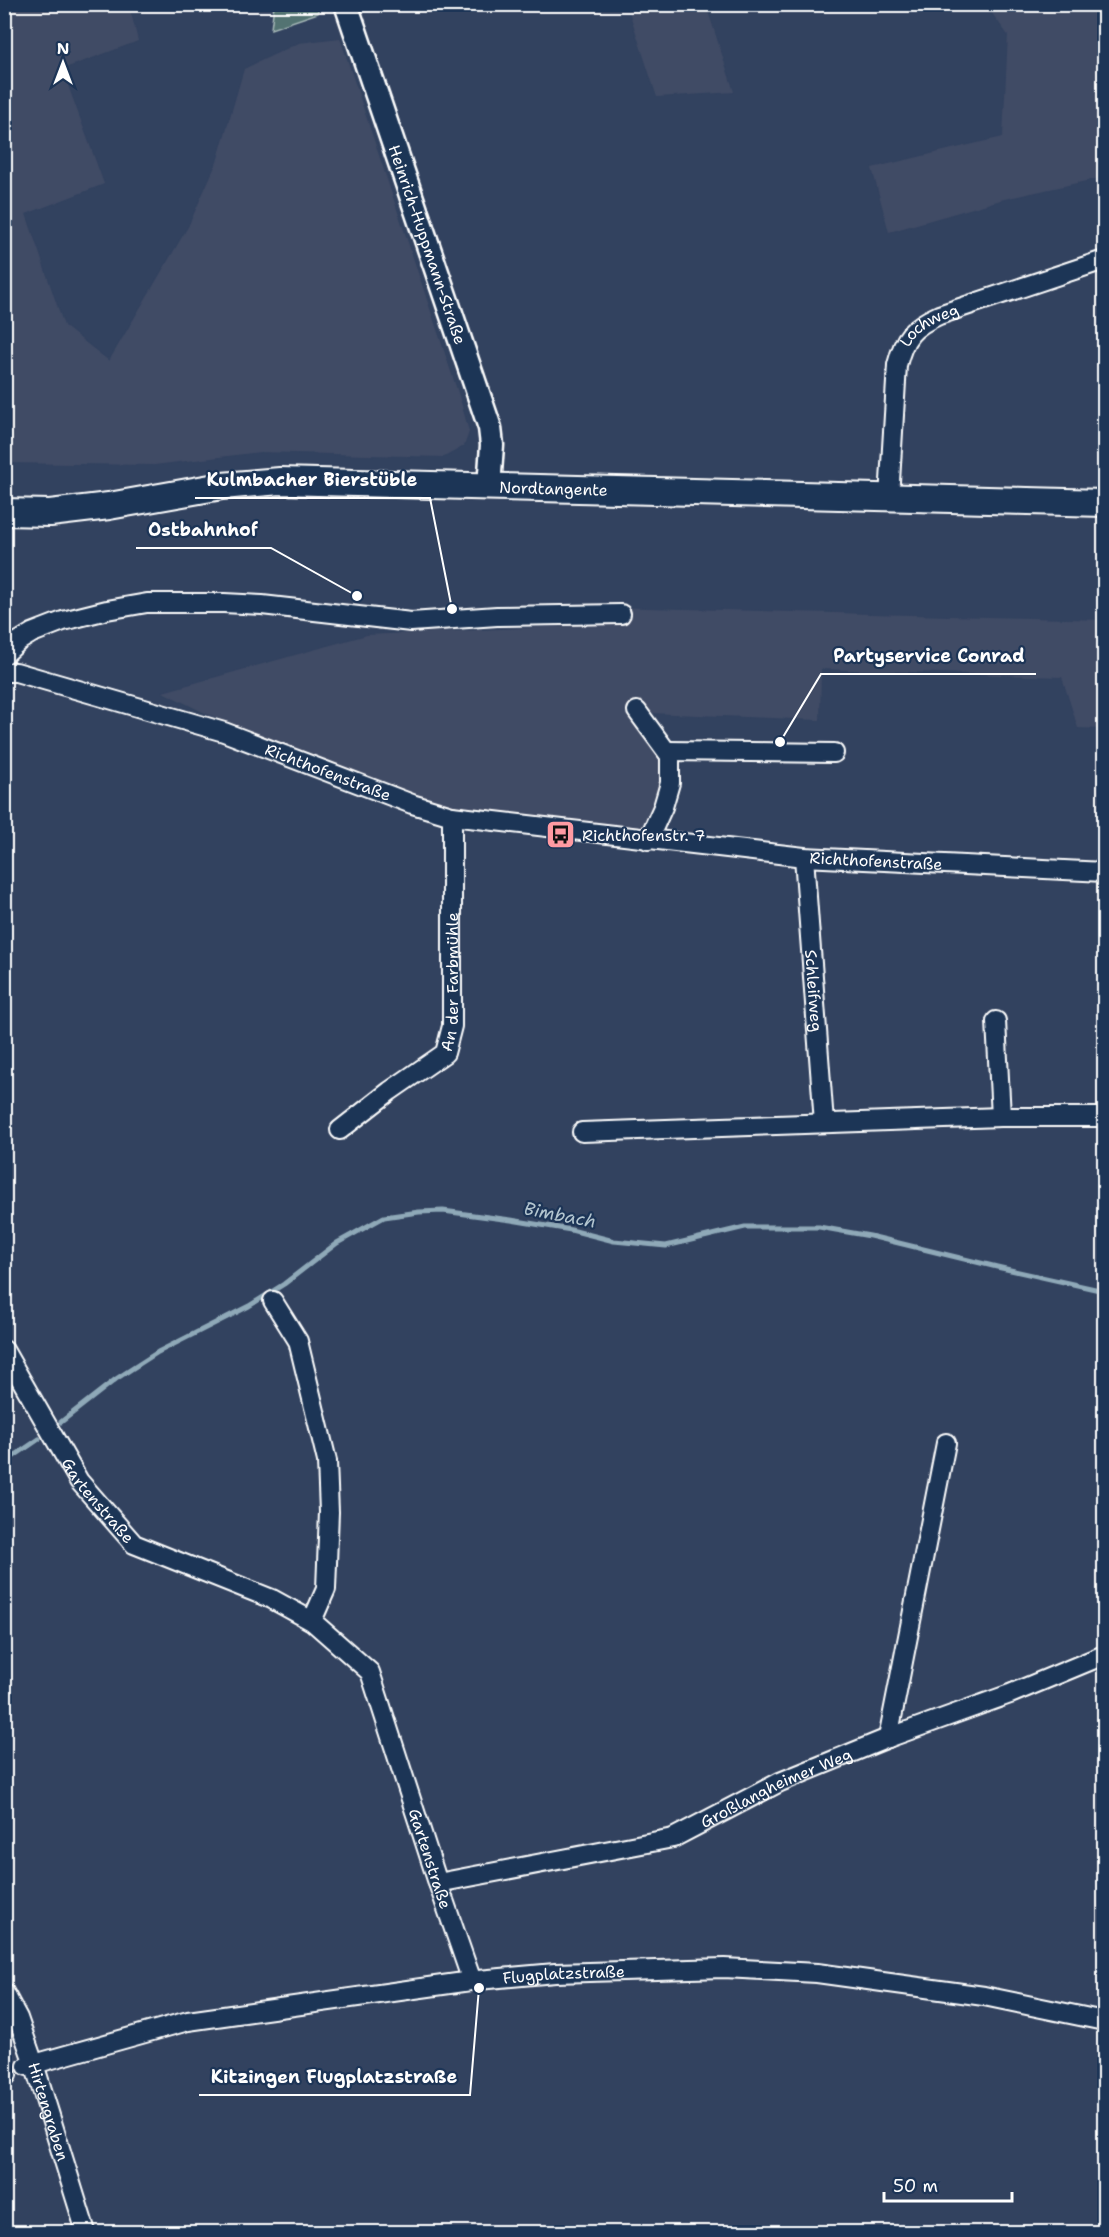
<svg xmlns="http://www.w3.org/2000/svg" width="1109" height="2237" viewBox="0 0 1109 2237" font-family="'Shantell Sans',sans-serif">
<rect width="100%" height="100%" fill="#32425f"/>
<filter id="ink" filterUnits="userSpaceOnUse"><feTurbulence type="fractalNoise" baseFrequency=".0167" numOctaves="2"/><feDisplacementMap in="SourceGraphic" scale="12" xChannelSelector="R" yChannelSelector="G"/><feConvolveMatrix kernelMatrix="1 2 1 2 8 2 1 2 1" color-interpolation-filters="sRGB"/></filter>
<g filter="url(#ink)">
<!-- built -->
<g fill="#414b65">
<path d="M5 4 129 5 138 41 62 69 104 184 26 214 64 326 109 361 188 227 217 162 244 69 299 43 340 38 460 399 469 432 464 446 444 457 260 452 154 465 5 463Z"/>
<path d="M627 5H706L734 92 657 97Z"/>
<path d="M986 5H1104V177L1004 199 889 232 872 168 1003 137 1008 35Z"/>
<path d="M568 606 1104 620V729L1078 728 1062 677 821 669 820 720 651 713 645 724 663 754 653 829 452 816 359 779 205 713 163 692 367 635 568 626Z"/>
</g>
<!-- green -->
<path fill="#527372" stroke="#a8b9b8" stroke-width="1.5" d="M274 5H318V13L271 29Z"/>
<g fill="none" stroke-linecap="round" stroke-linejoin="round">
<!-- stream -->
<g stroke="#8fa9b8" stroke-width="5">
<path d="M61 1422 116 1379 158 1352 249 1306 284 1284 337 1243 384 1217 419 1212 443 1211 511 1220 571 1230 614 1241 666 1246 745 1227H819L870 1236 997 1267 1104 1291"/>
<path d="M4 1463 39 1439"/>
</g>
<defs>
<g id="minor">
<path id="s1" d="M889 498 897 365C904 337 912 327 939 315L1104 260"/>
<path d="M4 655 19 641 32 633 63 621 107 610 147 603H224L262 605 411 622 497 616 621 614"/>
<path id="s2" d="M4 672H16L224 732 412 804 452 816 804 857 1104 872"/>
<path d="M637 711 670 756V783L663 807 648 840"/>
<path d="M667 751 834 753"/>
<path id="s3" d="M804 857 824 1123"/>
<path d="M996 1021 1001 1117"/>
<path id="s4" d="M340 1130 390 1091 445 1053 452 1026V816"/>
<path d="M582 1132 1001 1117H1104"/>
<path d="M273 1301 298 1341 327 1461 329 1512 326 1589 312 1621"/>
<path id="s5" d="M4 1350 79 1481 134 1544 272 1599 312 1621 370 1672 438 1883 472 1981"/>
<path d="M888 1738 946 1443"/>
<path id="s6" d="M438 1883 673 1838 780 1782 888 1738 1010 1694 1104 1655"/>
<path id="s7" d="M4 1992 18 2018 34 2064 86 2232"/>
<path id="s8" d="M27 2066 188 2021 478 1980 555 1973 724 1968 817 1973 984 1996 1104 2021"/>
<path d="M4 2076 7 2075"/>
</g>
<g id="tertiary">
<path id="s9" d="M346 4 490 428 492 445 489 487"/>
</g>
<g id="secondary">
<path id="s10" d="M4 512 50 513 109 506 222 486 280 481 1104 503"/>
</g>
</defs>
<!-- minor casing -->
<use href="#minor" stroke="#fff" stroke-width="22"/>
<!-- tertiary casing -->
<use href="#tertiary" stroke="#fff" stroke-width="27"/>
<!-- secondary casing -->
<use href="#secondary" stroke="#fff" stroke-width="30"/>
<!-- minor -->
<use href="#minor" stroke="#1d3557" stroke-width="18"/>
<!-- tertiary -->
<use href="#tertiary" stroke="#1d3557" stroke-width="22"/>
<!-- secondary -->
<use href="#secondary" stroke="#1d3557" stroke-width="26"/>
</g>
</g>
<!-- icons -->
<defs>
<symbol id="bus-square" viewBox="-11 -11 22 22"><rect x="-9" y="-9" width="18" height="18" rx="4" fill="#ff9aa2" stroke="#1d3557"/><path d="M-5-6H5V4H4V6H2V4H-2V6H-4V4H-5ZM-3.5-4V0h7V-4ZM-3.5 1.2v1.5H-2V1.2ZM2 1.2v1.5H3.5V1.2Z" fill="#111"/></symbol>
</defs>
<g fill-rule="evenodd">
<use href="#bus-square" x="544" y="818" width="33" height="33"/>
</g>
<g text-anchor="middle" stroke-width="4.5" stroke-linejoin="round" paint-order="stroke">
<!-- street labels -->
<g font-size="16" fill="#fff" stroke="#1d3557">
<text dy="6" stroke="none"><textPath href="#s9" startOffset="254">Heinrich-Huppmann-Straße</textPath></text>
<text dy="6" stroke="none"><textPath href="#s1" startOffset="188">Lochweg</textPath></text>
<text dy="6" stroke="none"><textPath href="#s10" startOffset="552">Nordtangente</textPath></text>
<text dy="6" stroke="none"><textPath href="#s2" startOffset="340">Richthofenstraße</textPath></text>
<text dy="6" stroke="none"><textPath href="#s2" startOffset="898">Richthofenstraße</textPath></text>
<text dy="6" stroke="none"><textPath href="#s4" startOffset="202">An der Farbmühle</textPath></text>
<text dy="6" stroke="none"><textPath href="#s3" startOffset="134">Schleifweg</textPath></text>
<text dy="6" stroke="none"><textPath href="#s5" startOffset="178">Gartenstraße</textPath></text>
<text dy="6" stroke="none"><textPath href="#s6" startOffset="354">Großlangheimer Weg</textPath></text>
<text dy="6" stroke="none"><textPath href="#s5" startOffset="702">Gartenstraße</textPath></text>
<text dy="6" stroke="none"><textPath href="#s8" startOffset="546">Flugplatzstraße</textPath></text>
<text dy="6" stroke="none"><textPath href="#s7" startOffset="128">Hirtengraben</textPath></text>
</g>
<!-- poi labels -->
<g font-size="16" fill="#fff" stroke="#1d3557" text-anchor="start">
<text x="582" y="841">Richthofenstr. 7</text>
</g>
<!-- water labels -->
<g font-size="18" font-style="italic" fill="#b4c6d0" stroke="#1d3557">
<text transform="translate(560 1215) rotate(11)" y="6">Bimbach</text>
</g>
</g>
<!-- callouts -->
<path fill="none" stroke="#fff" stroke-width="2" d="M452 609L430 498H195M357 596L271 548H136M780 742L821 674H1036M479 1988L470 2095H199"/>
<g fill="#fff" stroke="#1d3557" stroke-width="2">
<circle cx="452" cy="609" r="6"/>
<circle cx="357" cy="596" r="6"/>
<circle cx="780" cy="742" r="6"/>
<circle cx="479" cy="1988" r="6"/>
</g>
<g font-size="18" text-anchor="middle" font-weight="bold" fill="#fff" stroke="#1d3557" stroke-width="4.5" stroke-linejoin="round" paint-order="stroke">
<text x="312" y="486">Kulmbacher Bierstüble</text>
<text x="203" y="536">Ostbahnhof</text>
<text x="929" y="662">Partyservice Conrad</text>
<text x="334" y="2083">Kitzingen Flugplatzstraße</text>
</g>
<!-- margin -->
<rect width="1109" height="2237" fill="none" stroke="#1d3557" stroke-width="24"/>
<rect x="12" y="12" width="1085" height="2213" fill="none" stroke="#fff" stroke-width="2" filter="url(#ink)"/>
<!-- north arrow -->
<g transform="translate(63 63)" stroke="#1d3557" stroke-width="4.5" paint-order="stroke">
<path d="M0-4.5L10 22L0 15L-10 22Z" fill="#ffffff"/>
<text y="-9" font-size="16" font-weight="bold" text-anchor="middle" fill="#ffffff">N</text>
</g>
<!-- scale -->
<path d="M884 2192v9h128v-9" fill="none" stroke="#ffffff" stroke-width="3"/>
<text x="893" y="2192" font-size="18" fill="#ffffff" stroke="#1d3557" stroke-width="4.5" paint-order="stroke">50 m</text>
</svg>
